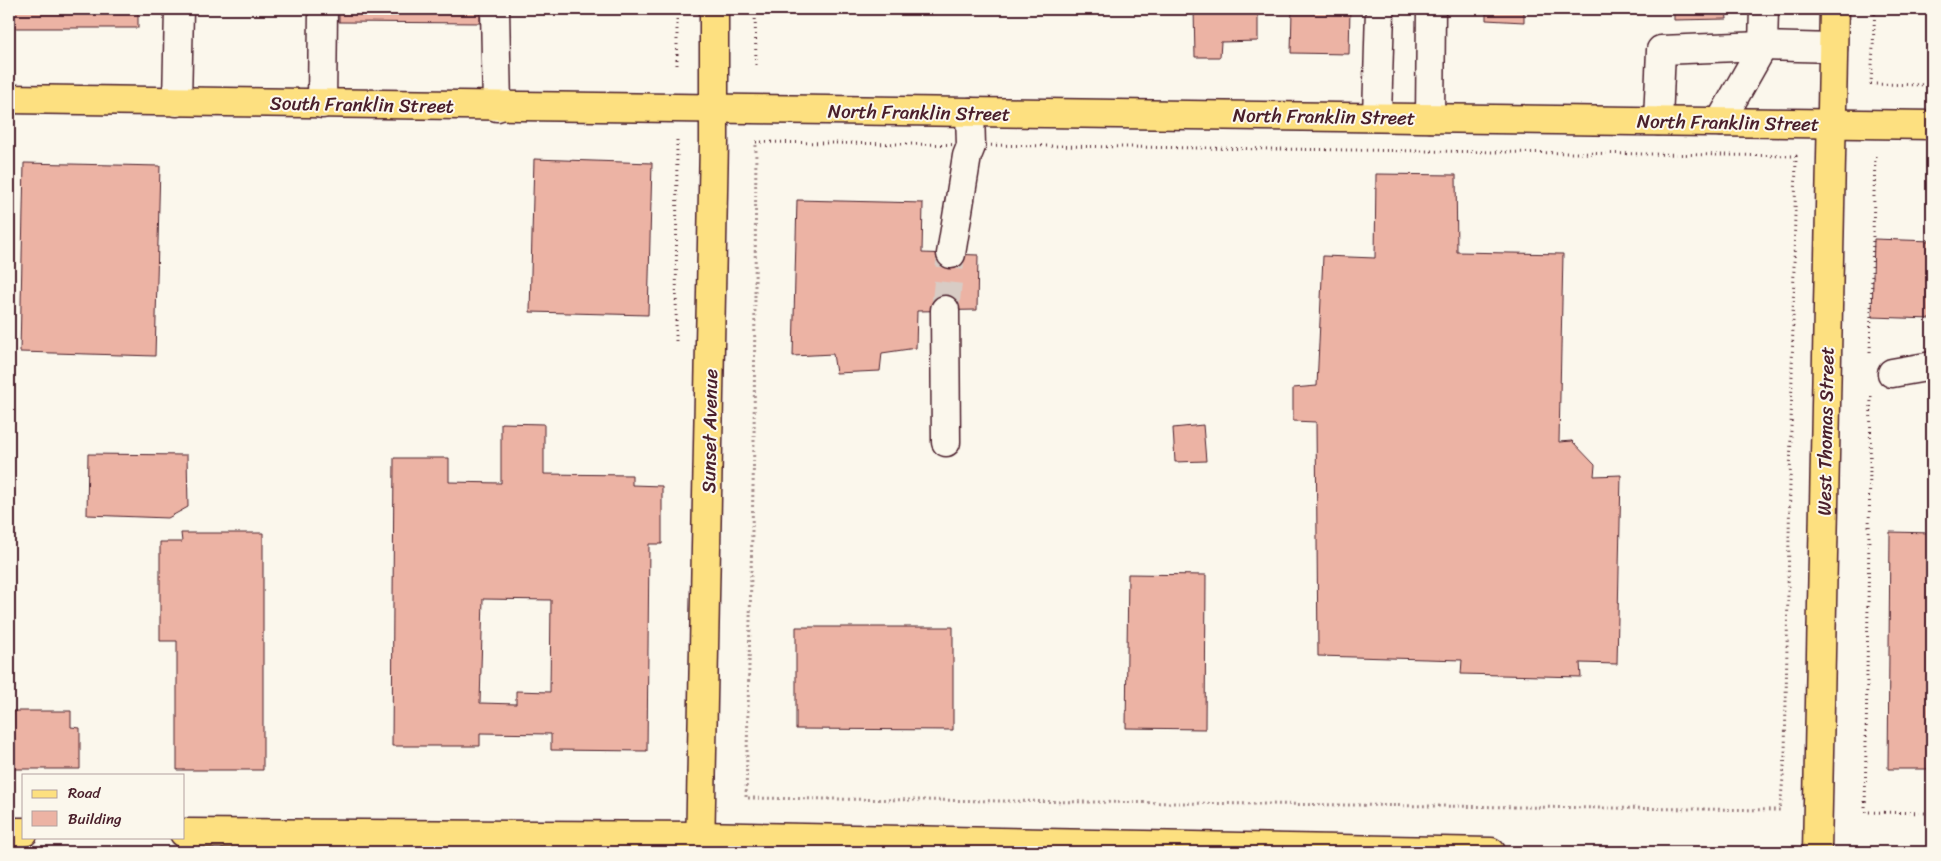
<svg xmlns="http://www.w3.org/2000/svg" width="1941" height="861" viewBox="0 0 1941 861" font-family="Sriracha,sans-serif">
<rect width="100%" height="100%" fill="#fbf7ec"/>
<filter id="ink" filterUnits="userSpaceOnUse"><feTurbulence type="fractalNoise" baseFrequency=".02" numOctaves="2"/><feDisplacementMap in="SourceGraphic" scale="10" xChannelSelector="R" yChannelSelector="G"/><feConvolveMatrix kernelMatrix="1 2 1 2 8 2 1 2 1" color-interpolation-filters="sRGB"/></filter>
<g filter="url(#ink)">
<!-- building -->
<g fill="#ecb3a4" stroke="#4a1f2b" fill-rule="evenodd">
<rect x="13" y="9" width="125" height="19"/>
<path d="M339 9H480V23L339 22Z"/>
<path d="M1194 9H1258V41L1221 42 1220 57H1195Z"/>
<path d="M1292 9H1350L1349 54 1291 53Z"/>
<path d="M1486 9H1524V22L1486 20Z"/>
<path d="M1674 9H1726L1727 19 1674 20Z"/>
<path d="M534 159 652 163 648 315 530 312Z"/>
<path d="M24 163 160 166 155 356 20 352Z"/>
<path d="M1376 174 1456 175 1457 252 1563 254 1559 442 1572 441 1595 465 1594 476 1621 475 1617 664 1580 663 1581 677 1461 674 1462 660 1318 656 1316 422 1293 421V388L1317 386 1323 256 1375 258Z"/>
<path d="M797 200 923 203 922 253 978 255 977 310 917 311 916 348 882 353 880 371 836 373 833 354 793 356Z"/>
<path d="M1874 239 1932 241V319L1872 317Z"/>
<path d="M501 423 544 424V474L632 475V485L662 486V544H649L647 751 551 750V734L480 733V746H392L394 458H449V482L501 483ZM483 599 551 600 550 692 516 691V704L480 703Z"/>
<path d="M1203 425 1206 461 1175 462 1173 428Z"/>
<path d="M88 454 187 455 188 507 168 518 87 515Z"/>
<path d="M1890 532 1932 533V769H1888Z"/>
<path d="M181 533H263V770H177V641H160V542H182Z"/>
<path d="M1128 574 1206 575 1205 729 1126 728Z"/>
<path d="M796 627H953V730L796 729Z"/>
<path d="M9 711H71V727L80 728V769H9Z"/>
</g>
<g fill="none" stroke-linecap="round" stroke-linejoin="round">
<!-- minor-tunnel -->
<path stroke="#d8ccc5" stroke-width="28" stroke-dasharray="28 14" stroke-linecap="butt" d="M945 310 951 254"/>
<defs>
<g id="minor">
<path d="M495 9 497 107"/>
<path d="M1764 9 1763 46 1833 48"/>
<path d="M177 102 179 9"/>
<path d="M322 104 323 9"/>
<path d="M1377 117 1380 9"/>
<path d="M1430 118 1431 9"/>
<path d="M1658 121 1661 50 1763 46"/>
<path d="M1720 122 1763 46"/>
<path d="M951 254 967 156 971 146 970 112"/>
<path d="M945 310 946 442"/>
<path d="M1892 373 1932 366"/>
</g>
<g id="major">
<path d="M9 99 1932 125"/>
<path d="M9 832H24"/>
<path d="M184 833 701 836 1491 852"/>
<path d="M700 852 714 141V9"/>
<path d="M1817 852 1834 9"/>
</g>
</defs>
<!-- minor casing -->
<use href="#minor" stroke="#4a1f2b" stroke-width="31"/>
<!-- major casing -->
<use href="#major" stroke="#4a1f2b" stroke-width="31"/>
<!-- path -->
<g stroke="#4a1f2b" stroke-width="3" stroke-dasharray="1 4" stroke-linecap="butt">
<path d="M755 9 756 65"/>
<path d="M1875 9 1871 84 1932 85"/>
<path d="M677 65V9"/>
<path d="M756 142 1796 156 1785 755 1780 810 746 798 754 443Z"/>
<path d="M676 341 677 140"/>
<path d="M1870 352 1875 156"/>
<path d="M1871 396 1865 812 1932 813"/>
</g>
<!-- minor -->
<use href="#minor" stroke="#fbf7ec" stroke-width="28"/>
<!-- major -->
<use href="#major" stroke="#fde080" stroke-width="28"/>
</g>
</g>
<g text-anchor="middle" stroke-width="4" stroke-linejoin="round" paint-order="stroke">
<!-- street labels -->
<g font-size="19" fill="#4a1f2b" stroke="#fbf7ec">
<text transform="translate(362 104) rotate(1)" y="7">South Franklin Street</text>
<text transform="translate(919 112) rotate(1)" y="7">North Franklin Street</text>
<text transform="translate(1324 116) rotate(1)" y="7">North Franklin Street</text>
<text transform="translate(1728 122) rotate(1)" y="7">North Franklin Street</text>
<text transform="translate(709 431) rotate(-89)" y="7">Sunset Avenue</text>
<text transform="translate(1825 431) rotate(-89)" y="7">West Thomas Street</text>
</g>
</g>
<!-- margin -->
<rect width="1941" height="861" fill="none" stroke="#fbf7ec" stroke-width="30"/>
<rect x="15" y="15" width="1911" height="831" fill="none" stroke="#4a1f2b" stroke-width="2" filter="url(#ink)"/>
<!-- legend -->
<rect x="22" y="774" width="162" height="65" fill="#fbf7ec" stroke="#b4a19f"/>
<rect x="32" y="790" width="25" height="8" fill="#fde080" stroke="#b4a19f"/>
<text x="68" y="798" font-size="15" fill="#4a1f2b">Road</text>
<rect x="32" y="811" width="25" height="15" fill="#ecb3a4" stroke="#b4a19f"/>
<text x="68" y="824" font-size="15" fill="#4a1f2b">Building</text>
</svg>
